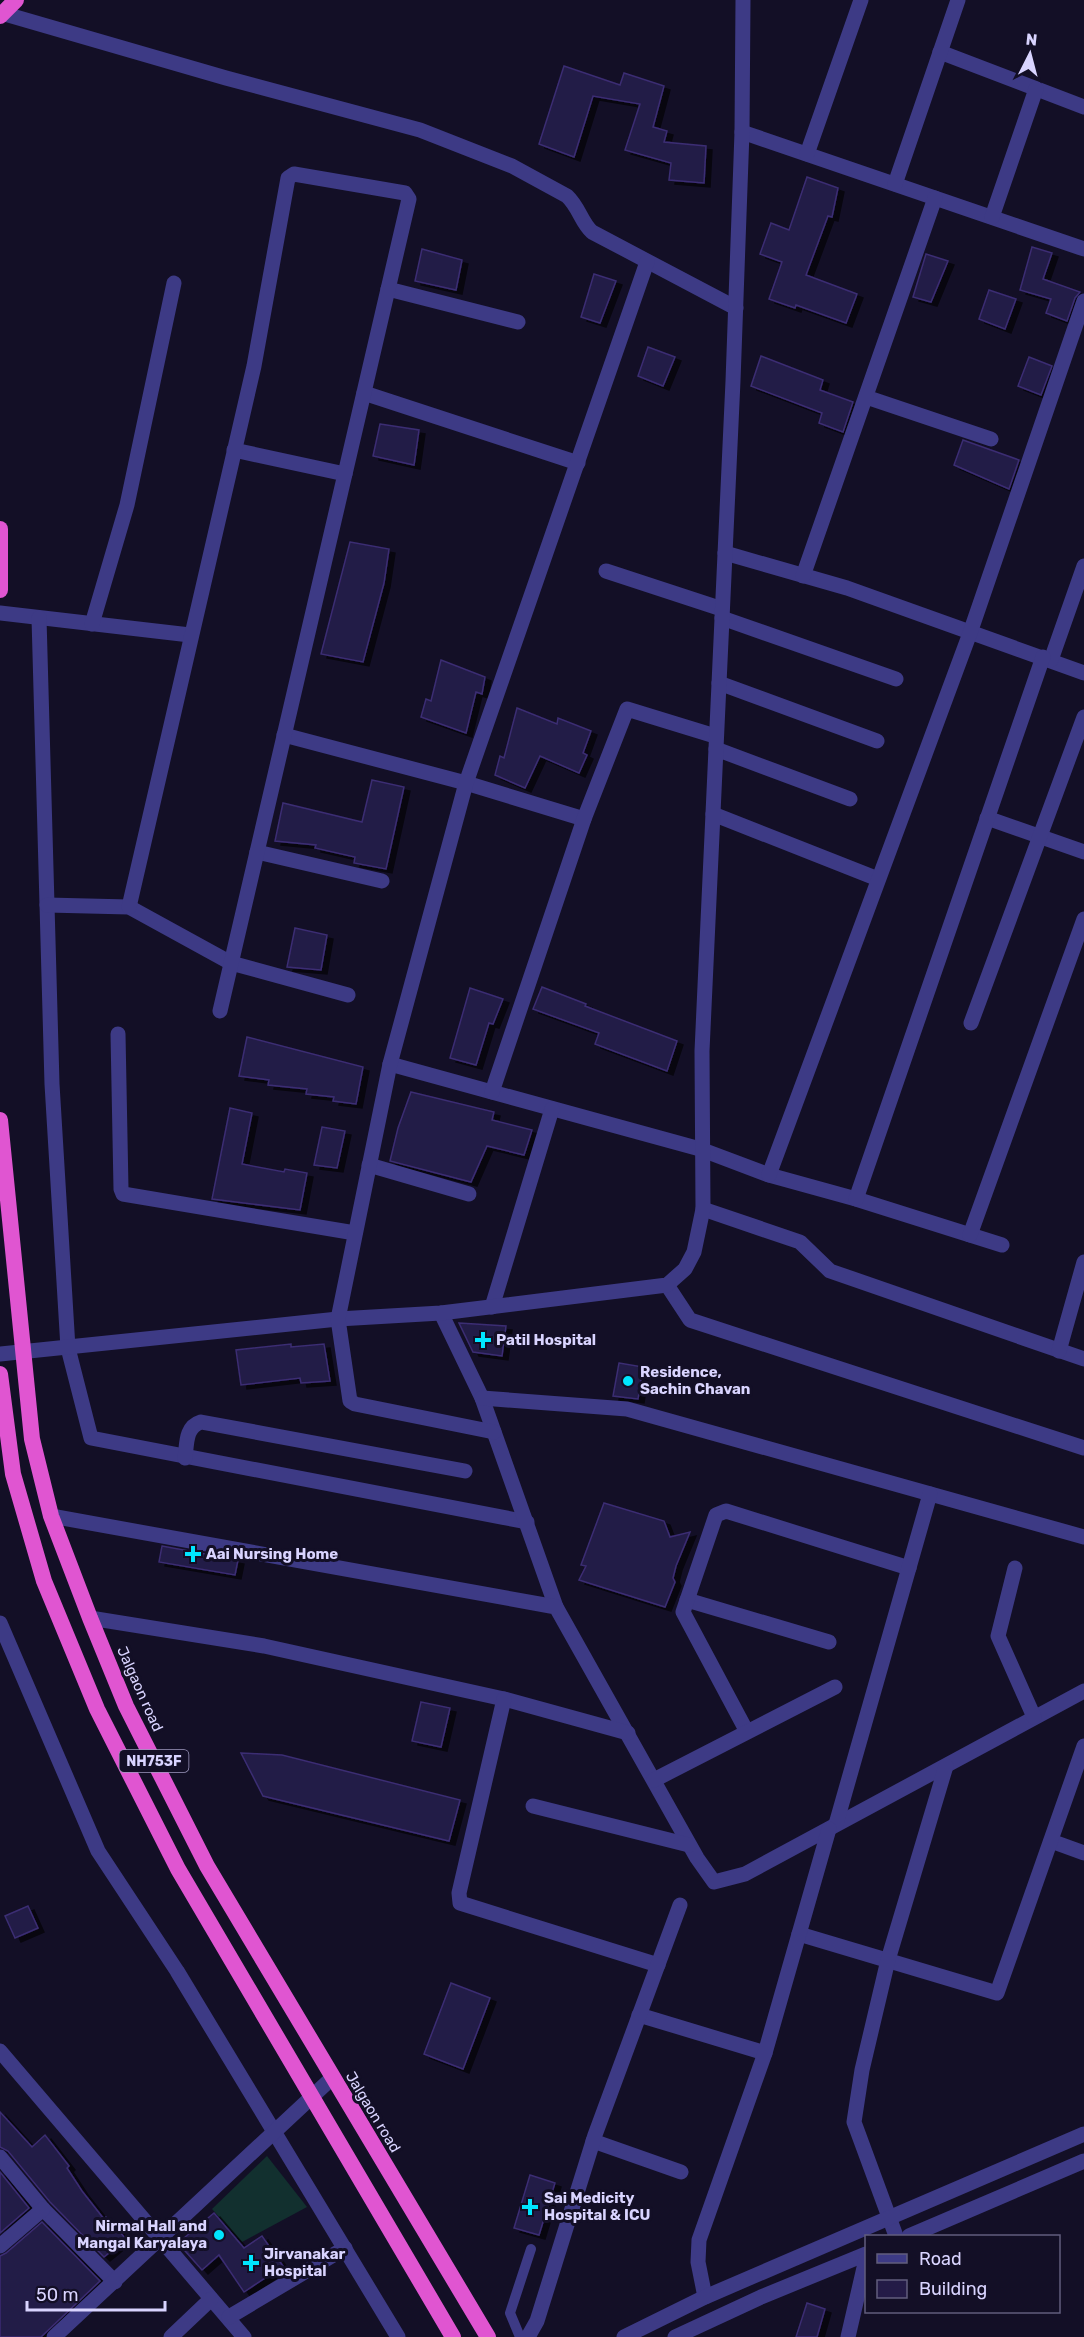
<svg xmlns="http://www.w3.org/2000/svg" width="1084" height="2337" viewBox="0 0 1084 2337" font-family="Rubik,sans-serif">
<defs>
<filter id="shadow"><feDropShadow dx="6" dy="4" stdDeviation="0" flood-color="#0009"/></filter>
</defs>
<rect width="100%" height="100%" fill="#130f26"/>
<!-- green -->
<path fill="#12302f" d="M267 2156 307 2207 242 2242 212 2209Z"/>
<!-- building -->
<g fill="#241b47" stroke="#3b2d73" stroke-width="1.5" filter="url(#shadow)">
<path d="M564 66 620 85 624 73 664 86 653 127 667 131 664 142 706 146 704 183 669 180 671 163 625 150 640 104 593 96 574 157 539 144Z"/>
<path d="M807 177 838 188 832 217 828 216 806 275 857 294 846 323 796 305 795 308 769 299 782 262 760 254 771 223 789 230Z"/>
<path d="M1032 247 1052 253 1043 279 1080 292 1075 298 1067 321 1046 313 1051 299 1020 290Z"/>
<path d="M422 249 462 260 456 290 415 281Z"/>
<path d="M926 254 948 261 931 302 913 297Z"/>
<path d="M594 274 616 281 600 323 581 317Z"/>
<path d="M989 290 1016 299 1005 329 979 319Z"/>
<path d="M648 347 675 357 663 386 638 376Z"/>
<path d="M761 356 823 380 820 390 853 402 843 432 819 423 822 413 751 386Z"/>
<path d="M1029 357 1052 366 1041 395 1018 386Z"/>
<path d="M380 424 419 430 414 465 373 456Z"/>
<path d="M963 440 1019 460 1009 489 954 465Z"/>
<path d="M350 542 389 549 384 583 363 662 321 654Z"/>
<path d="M441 660 485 677 482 694 476 692 466 733 421 717 426 699 431 701Z"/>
<path d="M517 708 557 724 558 718 591 731 583 753 587 755 579 773 540 756 525 788 495 775 500 756 504 758Z"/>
<path d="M372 780 404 787 386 869 354 863 355 857 315 848 316 845 275 841 283 803 362 822Z"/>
<path d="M295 928 327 935 321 970 287 967Z"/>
<path d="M542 987 586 1004 585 1006 677 1041 667 1071 595 1044 599 1033 533 1009Z"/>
<path d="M470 988 503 999 493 1024 489 1023 476 1065 450 1058Z"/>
<path d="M247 1037 363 1067 356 1104 333 1101 334 1097 306 1094 307 1089 268 1085 269 1080 239 1076Z"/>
<path d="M411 1092 494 1112 492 1120 532 1130 524 1155 487 1146 471 1182 390 1161 398 1128Z"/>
<path d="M230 1108 252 1113 242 1164 284 1172 285 1169 307 1173 300 1210 212 1199Z"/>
<path d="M322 1127 345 1131 337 1168 314 1165Z"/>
<path d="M459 1323 506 1326 502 1356 473 1352Z"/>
<path d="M291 1344V1347L324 1344 330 1381 301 1383 300 1378 241 1385 236 1350Z"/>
<path d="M619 1363 643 1367 638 1399 613 1396Z"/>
<path d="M604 1503 664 1521 670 1537 690 1532 676 1566 673 1578 675 1582 665 1607 579 1580 586 1566 581 1565Z"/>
<path d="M162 1546 238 1560 235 1575 159 1562Z"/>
<path d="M421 1702 450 1708 441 1747 412 1741Z"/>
<path d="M241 1753 282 1755 460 1800 449 1841 263 1796Z"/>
<path d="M28 1906 38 1928 15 1938 5 1916Z"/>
<path d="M451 1983 490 1998 463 2069 424 2054Z"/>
<path d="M0 2112 32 2147 45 2135 69 2166 67 2168 82 2191 104 2219 106 2217 126 2239 104 2257 50 2202 8 2151 0 2147Z"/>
<path d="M0 2172 29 2208 0 2233Z"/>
<path d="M530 2175 555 2183 539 2235 514 2228Z"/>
<path d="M214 2213 244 2248 262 2236 283 2266 244 2292 219 2255 202 2270 178 2243Z"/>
<path d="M42 2222 100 2281 41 2337H0V2256L6 2253Z"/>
<path d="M807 2303 825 2309 817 2337H796Z"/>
</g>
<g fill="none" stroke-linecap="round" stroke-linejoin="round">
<!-- service -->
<path stroke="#3d3a85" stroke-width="10" d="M520 2337 510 2313 531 2249"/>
<!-- minor -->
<g stroke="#3d3a85" stroke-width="15">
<path d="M5 14 226 78 420 130 512 166 567 196C579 207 581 222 592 232L736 308"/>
<path d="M940 52 1084 107"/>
<path d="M742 132 1084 249"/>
<path d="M807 154 861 0"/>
<path d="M895 184 958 0"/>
<path d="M992 217 1036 89"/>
<path d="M388 289 518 322"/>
<path d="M364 393 578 463"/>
<path d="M866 397 991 439"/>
<path d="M234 450 345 474"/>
<path d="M725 553 847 588 1084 673"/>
<path d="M606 571 722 609"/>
<path d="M803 576 935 198"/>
<path d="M0 613 190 635"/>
<path d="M39 618 52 1084 68 1348 91 1438 527 1522"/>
<path d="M722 618 896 679"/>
<path d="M92 624 127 505 174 283"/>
<path d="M1051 660 1084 566"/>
<path d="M719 683 877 741"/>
<path d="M284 735 466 783 584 819"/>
<path d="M716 749 850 799"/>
<path d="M713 814 878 879"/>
<path d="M987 818 1084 852"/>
<path d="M257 852 382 881"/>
<path d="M47 905 129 907 231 963 348 995"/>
<path d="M129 907 254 366 288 178 294 174 405 193 409 199 220 1011"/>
<path d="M971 1023 1084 717"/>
<path d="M118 1034 121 1189 123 1194 355 1233"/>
<path d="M390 1064 700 1149 769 1175 856 1199 1002 1245"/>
<path d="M492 1092 584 819 627 709 715 736"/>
<path d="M369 1165 469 1194"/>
<path d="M769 1175 970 633 1084 301"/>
<path d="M856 1199 1043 657"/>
<path d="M703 1209 800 1242 830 1271 1084 1359"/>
<path d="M970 1235 1084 919"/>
<path d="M667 1285 690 1320 1084 1448"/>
<path d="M492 1307 552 1109"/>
<path d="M441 1313 482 1398 556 1607"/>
<path d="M1059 1351 1084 1262"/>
<path d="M0 1354 338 1319 441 1313 667 1285 685 1269 694 1252 703 1209 702 1051 733 381 742 132 743 0"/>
<path d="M482 1398 627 1409 1084 1537"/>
<path d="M494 1432 355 1404 350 1401 338 1319 390 1064 466 783 647 262"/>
<path d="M185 1458C187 1444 185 1427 201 1422L465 1471"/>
<path d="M51 1516 556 1607 697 1858 714 1882 745 1874 1084 1691"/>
<path d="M1015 1568 998 1636 1034 1717"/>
<path d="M687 1600 829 1642"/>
<path d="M90 1618 264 1646 504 1699 628 1733"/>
<path d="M0 1623 98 1851 177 1971 398 2337"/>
<path d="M504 1699 459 1893 460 1903 658 1965"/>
<path d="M746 1730 683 1612 716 1515 726 1511 909 1568"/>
<path d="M654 1780 835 1687"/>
<path d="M533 1806 689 1845"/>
<path d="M836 1824 930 1494"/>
<path d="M1051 1841 1084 1853"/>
<path d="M799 1934 997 1993 1084 1746"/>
<path d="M639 2015 765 2053"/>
<path d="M0 2051 244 2337"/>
<path d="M593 2141 681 2172"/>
<path d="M0 2157 43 2209 115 2282"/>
<path d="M896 2236 854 2122 862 2070 888 1960 946 1766"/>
<path d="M909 2236 1084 2161"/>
<path d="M0 2246 43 2209"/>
<path d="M705 2297 698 2262 699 2240 765 2053 829 1829"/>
<path d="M229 2317 345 2248"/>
<path d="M54 2337 332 2078"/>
<path d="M171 2337 211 2299"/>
<path d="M528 2337 537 2321 595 2135 680 1905"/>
<path d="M624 2337 705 2297 1084 2134"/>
<path d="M675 2337 761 2297 866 2254"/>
<path d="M848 2337 866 2259"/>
</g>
<!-- trunk -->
<g stroke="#e055d1" stroke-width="16">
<path d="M0 16 16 0"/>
<path d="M0 529V590"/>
<path d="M0 1120 32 1439 51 1516 90 1618 126 1706 207 1866 488 2337"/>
<path d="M0 1374 13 1474 44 1581 97 1709 178 1869 453 2337"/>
</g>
</g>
<!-- markers -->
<g fill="#00e5ff" stroke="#130f26" stroke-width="2">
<path d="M480 1331h6v6h6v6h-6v6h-6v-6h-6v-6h6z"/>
<circle cx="628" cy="1381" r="6"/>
<path d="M190 1545h6v6h6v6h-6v6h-6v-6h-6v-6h6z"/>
<path d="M527 2198h6v6h6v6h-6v6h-6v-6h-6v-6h6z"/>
<circle cx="219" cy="2235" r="6"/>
<path d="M248 2254h6v6h6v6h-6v6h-6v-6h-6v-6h6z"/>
</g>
<g text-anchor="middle" stroke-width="6" stroke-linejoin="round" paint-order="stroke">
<!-- shield labels -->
<rect fill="#130f26" stroke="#9e99be" stroke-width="1.5" x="119.5" y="1750" width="69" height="22" rx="4.5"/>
<g font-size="14" font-weight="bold" fill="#d9d4ff">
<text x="154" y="1766">NH753F</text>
</g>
<!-- poi labels -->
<g font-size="15" font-weight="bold" fill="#d9d4ff" stroke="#130f26" text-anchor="start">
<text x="496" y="1345">Patil Hospital</text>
<text x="640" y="1377">Residence,<tspan x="640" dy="17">Sachin Chavan</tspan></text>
<text x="206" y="1559">Aai Nursing Home</text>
<text x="544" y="2203">Sai Medicity<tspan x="544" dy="17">Hospital &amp; ICU</tspan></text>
<text x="207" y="2231" text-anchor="end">Nirmal Hall and<tspan x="207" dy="17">Mangal Karyalaya</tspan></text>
<text x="264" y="2259">Jirvanakar<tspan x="264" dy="17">Hospital</tspan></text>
</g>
<!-- street labels -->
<g font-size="15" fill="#d9d4ff" stroke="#130f26">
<text transform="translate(140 1689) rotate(66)" y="5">Jalgaon road</text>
<text transform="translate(373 2112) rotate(59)" y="5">Jalgaon road</text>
</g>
</g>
<!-- legend -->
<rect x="865" y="2235" width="195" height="78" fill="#130f26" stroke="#625e7d" stroke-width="1.5"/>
<rect x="877" y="2254" width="30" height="9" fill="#3d3a85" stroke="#625e7d" stroke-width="1.5"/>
<text x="919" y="2265" font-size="18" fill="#d9d4ff">Road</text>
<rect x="877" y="2280" width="30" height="18" fill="#241b47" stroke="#625e7d" stroke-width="1.5"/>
<text x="919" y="2295" font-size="18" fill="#d9d4ff">Building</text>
<!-- north arrow -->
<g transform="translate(1030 54) rotate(6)" stroke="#130f26" stroke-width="4.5" paint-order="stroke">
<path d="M0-4.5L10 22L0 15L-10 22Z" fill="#d9d4ff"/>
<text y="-9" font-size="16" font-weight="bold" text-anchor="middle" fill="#d9d4ff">N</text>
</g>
<!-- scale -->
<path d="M27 2301v9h138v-9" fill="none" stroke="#d9d4ff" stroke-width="3"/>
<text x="36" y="2301" font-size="18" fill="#d9d4ff" stroke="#130f26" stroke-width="4.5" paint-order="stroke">50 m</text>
</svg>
